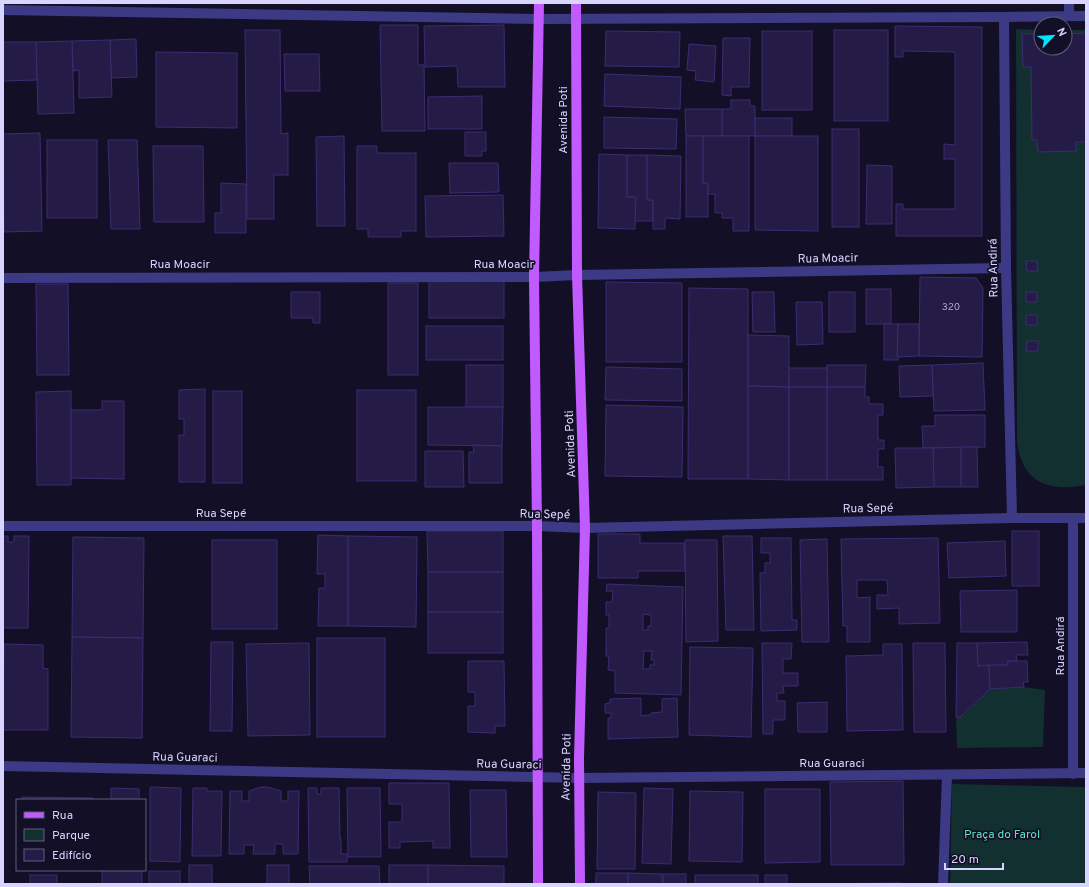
<svg xmlns="http://www.w3.org/2000/svg" width="1089" height="887" viewBox="0 0 1089 887" font-family="Overpass,sans-serif">
<rect width="100%" height="100%" fill="#130f26"/>
<!-- green -->
<g fill="#12302f">
<path d="M1016 29 1041 30V48H1065V30H1086V485C1048 492 1022 483 1017 441Z"/>
<path d="M1024 687 1045 690 1043 747 957 748 956 717H962L990 689Z"/>
<path d="M952 784 1086 787V884H950Z"/>
</g>
<!-- building -->
<g fill="#241b47" stroke="#3b2d73" fill-rule="evenodd">
<path d="M380 25H418V65H424L425 131H382Z"/>
<path d="M504 25 505 87H458L457 66 425 67 424 26Z"/>
<path d="M895 26 982 27V236H896V204H903V209H955V159H944V144L955 145V52L903 51V57H895Z"/>
<path d="M245 30H280L281 134 288 133V175H274V219H247Z"/>
<rect x="834" y="30" width="54" height="91"/>
<path d="M606 31 680 32 679 67 605 66Z"/>
<rect x="762" y="31" width="50" height="79"/>
<path d="M1086 33V142H1076V151L1038 152 1037 140H1032L1031 67H1023L1022 34H1041V48H1065V34Z"/>
<path d="M723 38H750L749 87H731V96L722 95Z"/>
<path d="M136 39 137 77 111 78 110 40Z"/>
<path d="M110 40 112 97 79 98V70L73 71 72 41Z"/>
<path d="M72 41 74 113 38 114 36 42Z"/>
<path d="M3 42H36L37 80 3 81Z"/>
<path d="M689 44 716 46 714 82 695 80 696 71 687 70Z"/>
<path d="M156 52 237 53V128L156 127Z"/>
<path d="M284 54H319L320 91H285Z"/>
<path d="M605 74 681 77 680 109 604 106Z"/>
<path d="M482 96V129H428V97Z"/>
<path d="M731 100H750V106H755V136H722V109H731Z"/>
<path d="M685 109H722V136H686Z"/>
<path d="M604 117 677 119 676 149 604 148Z"/>
<rect x="755" y="118" width="37" height="18"/>
<rect x="832" y="129" width="27" height="98"/>
<path d="M465 132H486V151H482V156H465Z"/>
<path d="M40 133 42 231 4 232 3 134Z"/>
<path d="M344 136 345 226H317L316 137Z"/>
<path d="M686 136H703V183H708V217H686Z"/>
<path d="M703 136H749V231H733V218H722V213H715V194H708V183H703Z"/>
<path d="M755 136H818V231L755 230Z"/>
<rect x="47" y="140" width="50" height="78"/>
<path d="M108 140H137L140 229H111Z"/>
<path d="M153 146H203L204 222H154Z"/>
<path d="M357 146H377V153H416V231H401V237H368V229H357Z"/>
<path d="M599 154 627 155V197H636L635 229 598 228Z"/>
<path d="M627 155H647V200H653V221H635L636 197H627Z"/>
<path d="M647 155 681 156 680 219 665 218V229H653V200H647Z"/>
<path d="M449 163H498L499 192 450 193Z"/>
<path d="M867 165 892 166V224H866Z"/>
<path d="M221 183 246 184V233H215V213H221Z"/>
<path d="M503 195 504 236 426 237 425 196Z"/>
<path d="M1026 261H1037L1038 271H1027Z"/>
<path d="M920 277 976 278 983 288 982 357 919 356Z"/>
<rect x="429" y="281" width="75" height="37"/>
<path d="M606 282 682 283V362H606Z"/>
<rect x="388" y="283" width="30" height="92"/>
<path d="M36 284H68L69 375H37Z"/>
<path d="M689 288 748 289V479H688Z"/>
<rect x="866" y="289" width="25" height="35"/>
<path d="M291 292H320V323H313V318H291Z"/>
<path d="M752 292H774L775 332H753Z"/>
<rect x="829" y="292" width="26" height="40"/>
<rect x="1026" y="292" width="11" height="10"/>
<path d="M796 302H822L823 344 797 345Z"/>
<rect x="1026" y="315" width="11" height="10"/>
<rect x="884" y="324" width="14" height="36"/>
<path d="M898 324H919V356L897 357Z"/>
<rect x="426" y="326" width="77" height="34"/>
<path d="M748 335 789 336V387L748 386Z"/>
<path d="M1027 341H1038V351H1026Z"/>
<path d="M983 363 985 410 934 411 932 365Z"/>
<rect x="466" y="365" width="37" height="42"/>
<path d="M827 365H866L865 387H827Z"/>
<path d="M932 365 933 396 900 397 899 366Z"/>
<path d="M606 367 682 369V401L605 400Z"/>
<rect x="789" y="368" width="38" height="19"/>
<path d="M748 386 789 387V480L748 479Z"/>
<rect x="789" y="387" width="38" height="93"/>
<path d="M827 387H865V397H869V404H883V415H878V440H884V449H878V467H883V480H827Z"/>
<path d="M205 389V482H179V435H184V419H179V390Z"/>
<rect x="357" y="390" width="59" height="91"/>
<path d="M71 391V485H37L36 392Z"/>
<rect x="213" y="391" width="29" height="92"/>
<path d="M102 401H124V479L71 478V410H102Z"/>
<path d="M606 405 683 407 682 477 605 476Z"/>
<path d="M428 407H503L502 446 428 445Z"/>
<path d="M935 415H985V447L923 448 922 426H935Z"/>
<path d="M473 445 502 446V483H469V452H474Z"/>
<path d="M961 447H977L978 487H961Z"/>
<path d="M961 447V487H934L933 448Z"/>
<path d="M895 448H933L934 487 896 488Z"/>
<path d="M425 451H463L464 487H425Z"/>
<path d="M427 531H503V572H428Z"/>
<rect x="1012" y="531" width="27" height="55"/>
<path d="M598 534H640V543H684L685 571H638V578H598Z"/>
<path d="M318 535 348 536V626H318L319 588H325V574H317Z"/>
<path d="M3 536H8V542H14V536H29L28 628H3Z"/>
<path d="M348 536 417 537 416 627 348 626Z"/>
<path d="M723 536H752L754 630H726Z"/>
<path d="M73 537 144 538 143 638 72 637Z"/>
<path d="M761 538H791L792 620H797V630L761 631 760 573H765V563H770V553H761Z"/>
<path d="M938 538 940 623 899 624V608L877 609V595H888L887 580H857V598L870 597V642H847V626H843L841 539Z"/>
<path d="M827 539 829 642H802L800 540Z"/>
<rect x="212" y="540" width="65" height="89"/>
<path d="M685 540H717L718 641 686 642Z"/>
<path d="M1005 541 1006 576 949 578 947 543Z"/>
<rect x="428" y="572" width="75" height="40"/>
<path d="M607 584 683 587 681 695 615 693V671L608 670 609 656H606V628H609V615H606V602H612L613 591H606ZM643 614 651 615V626H648V630H643ZM644 651H652L651 660H654V665H650V669H643Z"/>
<path d="M1017 590V632H961L960 591Z"/>
<rect x="428" y="612" width="75" height="41"/>
<path d="M72 637 143 638 142 738 71 737Z"/>
<rect x="317" y="638" width="68" height="99"/>
<path d="M211 642H233L232 731H210Z"/>
<path d="M1027 642 1028 655H1016L1017 661H1008V665L978 666 977 643Z"/>
<path d="M309 643 310 735 248 736 246 644Z"/>
<path d="M762 643H792L791 659H783V673H798V686H783L784 693H777V701H785V720H773V734H763Z"/>
<path d="M913 643H945L946 732H914Z"/>
<path d="M957 643H977L978 666 989 665 990 689 961 717H956Z"/>
<path d="M4 644 43 645V668L48 669V730H3Z"/>
<path d="M883 644H902L903 730 847 731 846 656 883 655Z"/>
<path d="M690 647 753 648 751 737 689 735Z"/>
<path d="M468 661H504L505 726H495V733L468 732V706H475V692H468Z"/>
<path d="M1008 661H1027L1028 682H1023L1024 687 990 689 989 665H1008Z"/>
<path d="M641 698V716L651 715V713L662 712V699L677 698 678 737 608 739V718H611V713H605V704L610 703V699Z"/>
<path d="M827 702V732H798L797 703Z"/>
<path d="M903 781 904 865H831L830 782Z"/>
<path d="M389 783H449L450 848H433V841L400 842V848H389V822H402V804H389Z"/>
<path d="M150 787 181 788 180 862 150 861Z"/>
<path d="M261 787H267L281 791V801H288V791H299L298 854H283V844H275V854H253L254 845H244V854H229L230 791H242V801H249V791Z"/>
<path d="M111 788 139 789V800H111Z"/>
<path d="M193 788H207V791H222L221 856H192Z"/>
<path d="M308 788H317V794H321V788H339L340 839H341V854H347V862H309Z"/>
<path d="M347 788H380L381 857H348Z"/>
<path d="M644 788 673 789 671 864 642 863Z"/>
<path d="M765 789H820V862L765 863Z"/>
<path d="M470 790H506L507 857H471Z"/>
<path d="M690 791 743 792 742 862 689 861Z"/>
<path d="M598 792 636 793 635 869H597Z"/>
<path d="M22 797 93 798V800H22Z"/>
<rect x="189" y="865" width="23" height="19"/>
<rect x="267" y="865" width="22" height="19"/>
<rect x="389" y="865" width="39" height="19"/>
<path d="M428 865 504 866V884H428Z"/>
<path d="M309 866H379L380 884H310Z"/>
<rect x="102" y="870" width="40" height="14"/>
<rect x="149" y="871" width="31" height="13"/>
<rect x="596" y="873" width="32" height="11"/>
<path d="M628 873 662 874V884H628Z"/>
<rect x="663" y="874" width="23" height="10"/>
<rect x="30" y="875" width="27" height="9"/>
<rect x="695" y="875" width="63" height="9"/>
<rect x="765" y="875" width="22" height="9"/>
<path d="M901 883V884H792Z"/>
</g>
<g fill="none" stroke-linecap="round" stroke-linejoin="round">
<!-- minor -->
<g stroke="#3d3a85" stroke-width="10">
<path d="M1069 3V16"/>
<path d="M3 10 539 19 1004 17 1086 16"/>
<path d="M1004 17 1006 268 1012 518"/>
<path d="M3 278 534 277 577 275 1006 268"/>
<path d="M1073 518V774"/>
<path d="M3 526H537L585 528 1012 518H1086"/>
<path d="M3 766 579 778 1086 773"/>
<path d="M943 884 947 775"/>
</g>
<!-- major -->
<g stroke="#c25bff" stroke-width="10">
<path d="M576 3 577 275 585 528 579 758 580 884"/>
<path d="M538 884 537 526 534 277 539 3"/>
</g>
</g>
<g text-anchor="middle" stroke-width="3.5" stroke-linejoin="round" paint-order="stroke">
<!-- number labels -->
<g font-size="10" fill="#aca6d1">
<text x="951" y="310">320</text>
</g>
<!-- street labels -->
<g font-size="12" fill="#d9d4ff" stroke="#130f26">
<text transform="translate(563 120) rotate(-90)" y="4">Avenida Poti</text>
<text transform="translate(828 258) rotate(-1)" y="4">Rua Moacir</text>
<text x="180" y="268">Rua Moacir</text>
<text x="504" y="268">Rua Moacir</text>
<text transform="translate(993 268) rotate(-91)" y="4">Rua Andirá</text>
<text transform="translate(570 444) rotate(-92)" y="4">Avenida Poti</text>
<text transform="translate(868 508) rotate(-1)" y="4">Rua Sepé</text>
<text x="221" y="517">Rua Sepé</text>
<text transform="translate(545 514) rotate(1)" y="4">Rua Sepé</text>
<text transform="translate(1060 646) rotate(-90)" y="4">Rua Andirá</text>
<text transform="translate(185 757) rotate(1)" y="4">Rua Guaraci</text>
<text x="832" y="767">Rua Guaraci</text>
<text transform="translate(509 764) rotate(1)" y="4">Rua Guaraci</text>
<text transform="translate(566 767) rotate(-89)" y="4">Avenida Poti</text>
</g>
<!-- park labels -->
<g font-size="12" fill="#5fe0c0" stroke="#130f26">
<text x="1002" y="838">Praça do Farol</text>
</g>
</g>
<!-- border -->
<rect width="1089" height="887" fill="none" stroke="#d9d4ff" stroke-width="8"/>
<!-- legend -->
<rect x="16" y="799" width="130" height="72" fill="#130f26" stroke="#625e7d"/>
<rect x="24" y="812" width="20" height="6" fill="#c25bff" stroke="#625e7d"/>
<text x="52" y="819" font-size="12" fill="#d9d4ff">Rua</text>
<rect x="24" y="829" width="20" height="12" fill="#12302f" stroke="#625e7d"/>
<text x="52" y="839" font-size="12" fill="#d9d4ff">Parque</text>
<rect x="24" y="849" width="20" height="12" fill="#241b47" stroke="#625e7d"/>
<text x="52" y="859" font-size="12" fill="#d9d4ff">Edifício</text>
<!-- north arrow -->
<g transform="translate(1053 36) rotate(65)"><circle r="19" fill="#130f26" stroke="#625e7d"/>
<path d="M0-3L7 15L0 10L-7 15Z" fill="#00e5ff"/>
<text y="-6" font-size="11" font-weight="bold" text-anchor="middle" fill="#d9d4ff">N</text>
</g>
<!-- scale -->
<path d="M945 863v6h58v-6" fill="none" stroke="#d9d4ff" stroke-width="2"/>
<text x="951" y="863" font-size="12" fill="#d9d4ff" stroke="#130f26" stroke-width="3" paint-order="stroke">20 m</text>
</svg>
